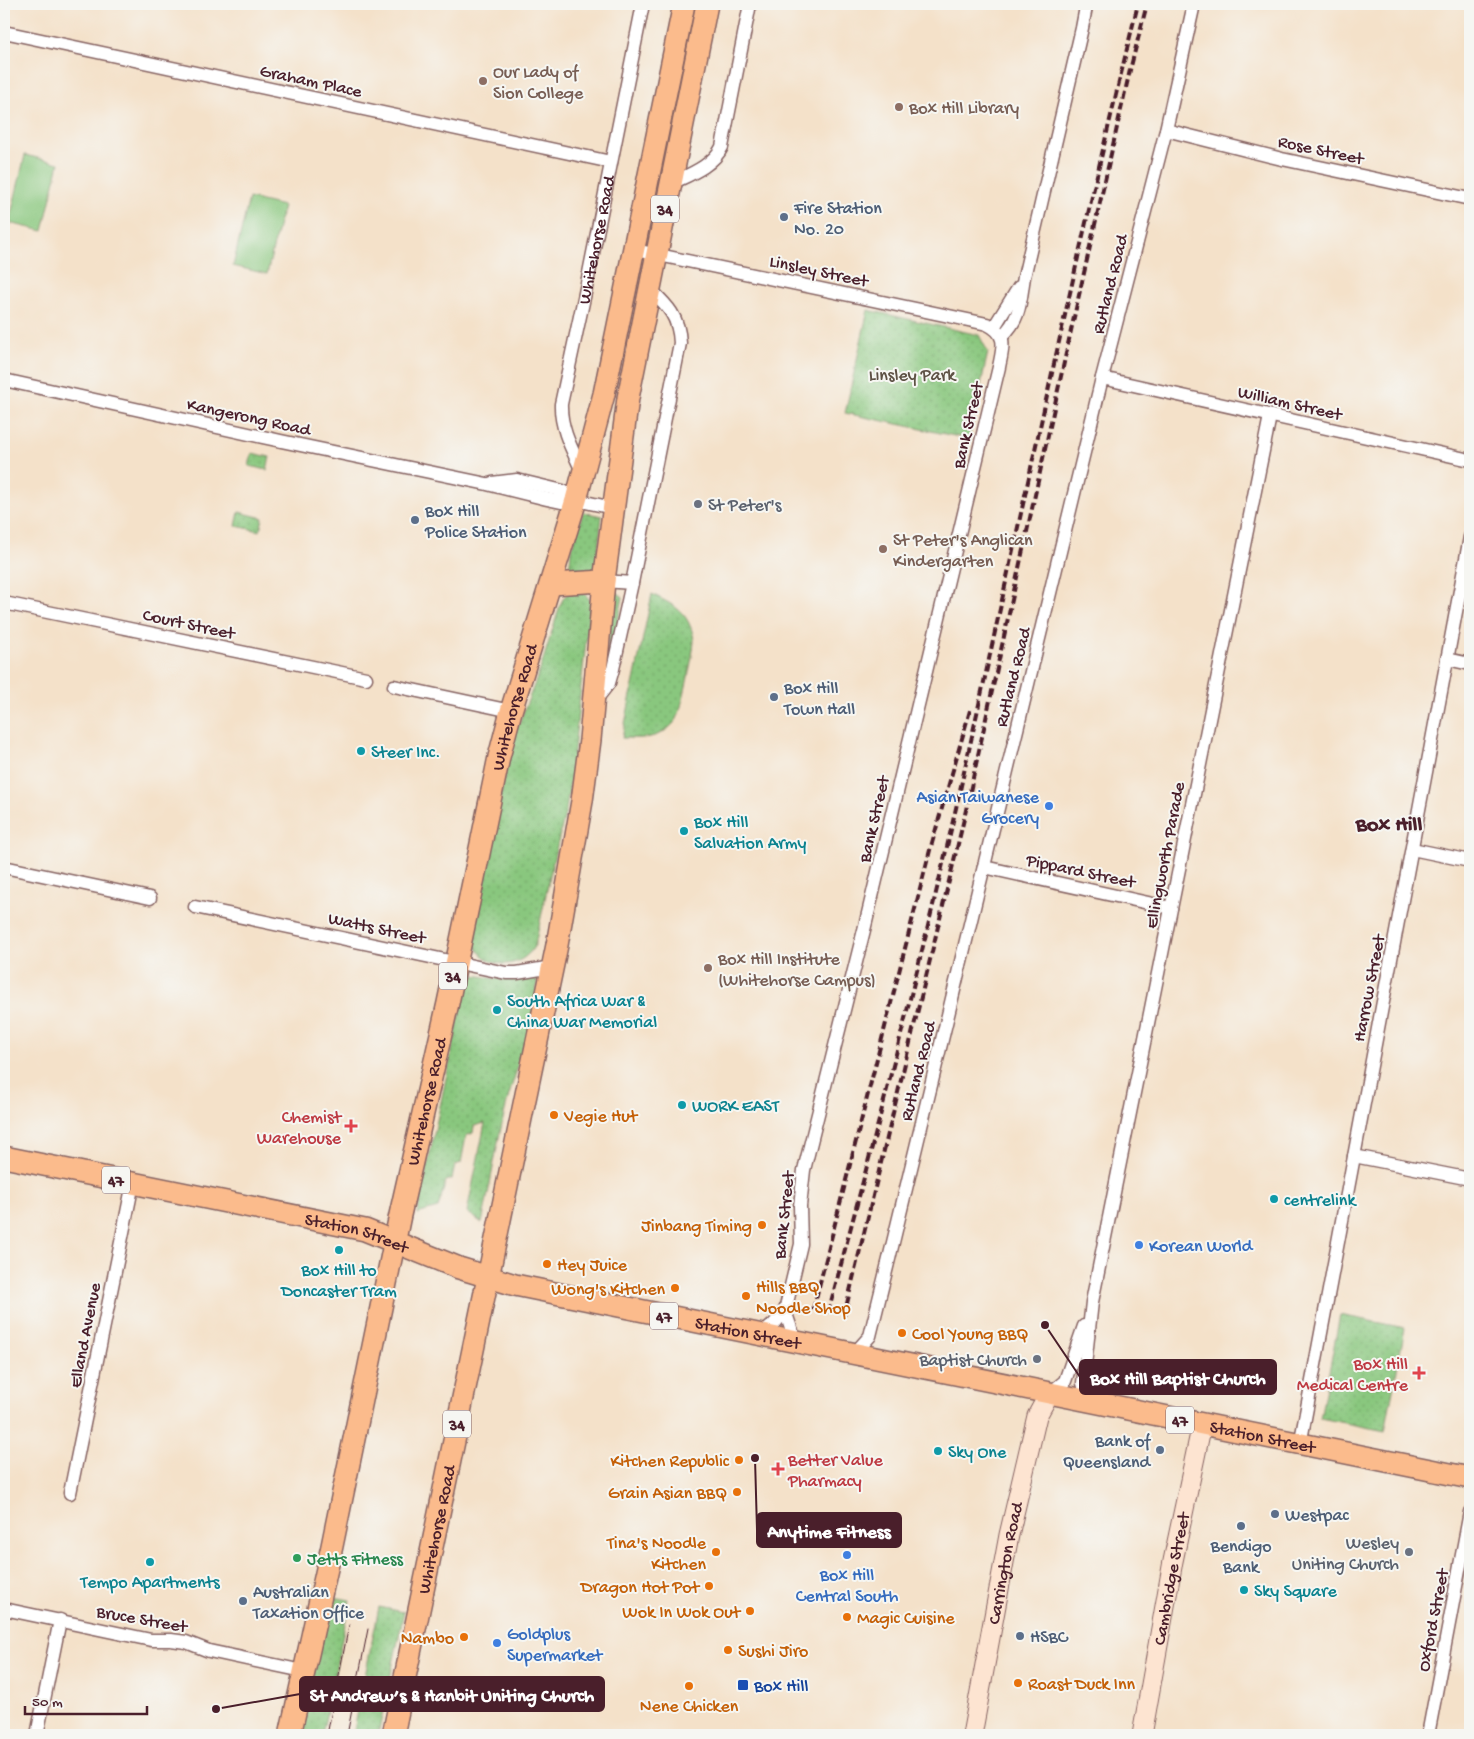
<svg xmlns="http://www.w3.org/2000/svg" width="1474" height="1739" viewBox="0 0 1474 1739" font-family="'Gochi Hand',sans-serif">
<defs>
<pattern id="green-dots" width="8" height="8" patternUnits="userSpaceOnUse" patternTransform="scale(1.25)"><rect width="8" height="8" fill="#89c77e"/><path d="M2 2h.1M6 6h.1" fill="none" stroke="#78aa6d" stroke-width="1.8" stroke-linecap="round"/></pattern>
</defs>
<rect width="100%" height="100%" fill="#f6f6f2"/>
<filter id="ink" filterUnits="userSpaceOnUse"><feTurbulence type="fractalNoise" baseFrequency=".02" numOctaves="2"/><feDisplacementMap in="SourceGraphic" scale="10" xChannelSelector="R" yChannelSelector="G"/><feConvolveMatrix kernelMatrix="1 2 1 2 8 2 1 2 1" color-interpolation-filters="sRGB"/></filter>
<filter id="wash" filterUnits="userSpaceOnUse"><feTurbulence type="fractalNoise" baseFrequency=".0096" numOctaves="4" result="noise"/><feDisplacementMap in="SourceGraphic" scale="20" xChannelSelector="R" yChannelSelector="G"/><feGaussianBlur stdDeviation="1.12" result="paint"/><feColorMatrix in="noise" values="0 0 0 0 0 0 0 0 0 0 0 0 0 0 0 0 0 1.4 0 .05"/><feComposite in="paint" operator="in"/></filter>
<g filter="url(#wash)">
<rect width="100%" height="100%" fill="#f4e1c9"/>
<!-- green -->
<g fill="url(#green-dots)" stroke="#6a7354">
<path d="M868 310 979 335 988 352 969 439 845 413Z"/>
<path d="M252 453 270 457 267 470 249 466Z"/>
<path d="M239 512 263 518 260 531 236 526Z"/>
<path d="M583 512 602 516 596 570 569 572 571 551Z"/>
<path d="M569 592H583L590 600V605L571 778 566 810 553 862 535 945C518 976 474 967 472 932L512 741 540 670 560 605 564 597Z"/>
<path d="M618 593 623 597 606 679 611 610 615 594Z"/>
<path d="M652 594C665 601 678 606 686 618 690 624 693 632 694 640 694 652 682 708 677 719 674 724 668 729 663 732 651 740 635 738 622 738Z"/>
<path d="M537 972C539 1015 519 1058 508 1099 497 1140 491 1182 482 1223L467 1212 485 1123 474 1126 473 1133 466 1136 461 1163 455 1165 452 1179 446 1181 438 1208 417 1214 468 975 469 974C498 979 510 984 537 972Z"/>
<path d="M1340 1315 1405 1328 1385 1431 1320 1418Z"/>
<path d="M334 1597 350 1600 322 1735H299L325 1624Z"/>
<path d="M379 1607 404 1612 378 1735H353Z"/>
</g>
<!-- pitch -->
<g fill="#89c77e" stroke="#6a7354">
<path d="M25 155 59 163 43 231 9 223Z"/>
<path d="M249 198 283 206 267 274 233 266Z"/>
</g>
</g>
<g filter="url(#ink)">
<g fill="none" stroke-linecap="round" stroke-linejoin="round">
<defs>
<g id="street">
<path d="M4 32 611 162"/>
<path d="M1166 130 1282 159 1470 199"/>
<path d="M670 184C688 175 713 166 722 147L750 4"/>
<path d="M635 250 987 324C1008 334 1003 347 999 367L865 926 804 1170 800 1206 801 1244 785 1311 774 1324 760 1336"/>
<path d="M994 327 1019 287"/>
<path d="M1002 336C1021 319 1020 301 1024 277L1082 28 1086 7 1085 4"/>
<path d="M1102 378 1470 460"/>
<path d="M4 380 281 441 487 484 547 499 561 502 576 500 613 508"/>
<path id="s1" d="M583 473C573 451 560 429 561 404L585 293 643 4"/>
<path d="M492 483 517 480 563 491 576 500"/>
<path d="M604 581 632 583"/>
<path d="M4 603 366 678"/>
<path d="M1447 659 1470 664"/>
<path d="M394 686 511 711"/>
<path d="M595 701 609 683 613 669 632 583 680 343C679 317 668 306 650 289"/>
<path d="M1412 849 1470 861"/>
<path d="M4 867 150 898"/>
<path d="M984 867 1171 908"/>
<path d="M195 907 506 973H517L552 967"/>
<path d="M1354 1156 1470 1179"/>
<path d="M785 1311 796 1343"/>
<path d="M854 1354 870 1336 889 1259 1102 378 1166 130 1194 4"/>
<path d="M1049 1394 1065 1381 1084 1326"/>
<path d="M1088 1401 1083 1383 1092 1302 1270 416"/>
<path d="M1300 1445 1470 537"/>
<path d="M70 1493 133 1183"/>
<path d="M4 1609 151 1640H171L186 1642 209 1651 303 1671"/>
<path d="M37 1735 60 1620"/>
<path d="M1428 1735 1470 1512"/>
</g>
<g id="secondary">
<path id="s2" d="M972 1735 1009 1535 1037 1416 1049 1394"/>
<path id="s3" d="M1142 1735 1173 1561 1202 1424"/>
</g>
<g id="primary">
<path d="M551 584 604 581"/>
<path id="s4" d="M4 1157 365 1230 459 1268 515 1285 1470 1478"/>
<path id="s5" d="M290 1735 332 1546 400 1215 448 1003 499 757 511 711 576 500 604 394 684 4"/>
<path id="s6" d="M393 1735 557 945 582 801 590 740 604 581 628 398 707 4"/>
</g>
</defs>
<!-- street casing -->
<use href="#street" stroke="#866362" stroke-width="15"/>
<!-- secondary casing -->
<use href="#secondary" stroke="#866362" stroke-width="21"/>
<!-- primary casing -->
<use href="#primary" stroke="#866362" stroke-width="24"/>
<!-- street -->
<use href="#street" stroke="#fff" stroke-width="12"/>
<!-- secondary -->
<use href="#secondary" stroke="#fde4d1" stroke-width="19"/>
<!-- primary -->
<use href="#primary" stroke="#fbbb8c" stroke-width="21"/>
<!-- tram -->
<g stroke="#4a1f2b" stroke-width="1">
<path d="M327 1735 349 1625"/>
<path d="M347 1735 368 1629"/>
</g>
<!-- rail -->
<g stroke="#4a1f2b" stroke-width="4" stroke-dasharray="8 4" stroke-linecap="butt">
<path d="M813 1310 930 850 971 707"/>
<path d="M828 1313C873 1145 917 977 956 808 1016 540 1072 271 1138 4"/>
<path d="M844 1316 964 819 1072 326 1130 70 1147 4"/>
</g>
</g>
</g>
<!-- markers -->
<g fill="#8d6e63" stroke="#f6f6f2" stroke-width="2">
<circle cx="483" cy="81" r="5"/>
<circle cx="899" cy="107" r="5"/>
<circle cx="883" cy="549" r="5"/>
<circle cx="708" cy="968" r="5"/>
</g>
<g fill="#5c6f8a" stroke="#f6f6f2" stroke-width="2">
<circle cx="784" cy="217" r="5"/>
<circle cx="415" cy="520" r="5"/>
<circle cx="774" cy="697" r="5"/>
<circle cx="1160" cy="1450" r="5"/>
<circle cx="1275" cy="1514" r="5"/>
<circle cx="1241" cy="1526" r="5"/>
<circle cx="243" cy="1601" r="5"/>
<circle cx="1020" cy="1636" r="5"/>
</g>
<g fill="#6b7280" stroke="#f6f6f2" stroke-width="2">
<circle cx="698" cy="504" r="5"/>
<circle cx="1037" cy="1359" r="5"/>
<circle cx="1409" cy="1552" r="5"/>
</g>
<g fill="#0f9aa8" stroke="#f6f6f2" stroke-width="2">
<circle cx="361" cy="751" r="5"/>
<circle cx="684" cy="831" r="5"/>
<circle cx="497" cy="1010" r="5"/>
<circle cx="682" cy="1105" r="5"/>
<circle cx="1274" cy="1199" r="5"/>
<circle cx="339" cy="1250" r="5"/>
<circle cx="938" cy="1451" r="5"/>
<circle cx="150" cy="1562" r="5"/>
<circle cx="1244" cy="1590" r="5"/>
</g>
<g fill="#3f7fe0" stroke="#f6f6f2" stroke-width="2">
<circle cx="1049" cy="806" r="5"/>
<circle cx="1139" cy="1245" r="5"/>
<circle cx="847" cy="1555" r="5"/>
<circle cx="497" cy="1643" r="5"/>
</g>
<g fill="#e8710a" stroke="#f6f6f2" stroke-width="2">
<circle cx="554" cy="1115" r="5"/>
<circle cx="762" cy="1225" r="5"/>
<circle cx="547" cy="1264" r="5"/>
<circle cx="675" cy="1288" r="5"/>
<circle cx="746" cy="1296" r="5"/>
<circle cx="902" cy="1333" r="5"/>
<circle cx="739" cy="1460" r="5"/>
<circle cx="737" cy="1492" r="5"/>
<circle cx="716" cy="1552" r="5"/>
<circle cx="709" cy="1586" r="5"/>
<circle cx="750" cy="1611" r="5"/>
<circle cx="847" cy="1617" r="5"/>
<circle cx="464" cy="1637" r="5"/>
<circle cx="728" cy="1650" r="5"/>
<circle cx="1018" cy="1683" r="5"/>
<circle cx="689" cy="1686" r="5"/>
</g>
<g fill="#e0444e" stroke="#f6f6f2" stroke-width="2">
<path d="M348.5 1118.5h5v5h5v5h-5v5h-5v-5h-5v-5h5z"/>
<path d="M1416.5 1365.5h5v5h5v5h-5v5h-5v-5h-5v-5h5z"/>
<path d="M775.5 1461.5h5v5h5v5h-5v5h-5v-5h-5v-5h5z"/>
</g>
<circle fill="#2e9e5b" stroke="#f6f6f2" stroke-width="2" cx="297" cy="1558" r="5"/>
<rect fill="#1a4fb4" stroke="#f6f6f2" stroke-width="2" x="737" y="1679" width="12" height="12" rx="2.5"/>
<g text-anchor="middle" stroke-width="4" stroke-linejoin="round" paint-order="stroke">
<!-- shield labels -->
<g fill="#f6f6f2" stroke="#7e6067" stroke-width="1">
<rect x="651" y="195.5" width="28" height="27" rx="4"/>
<rect x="439" y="962.5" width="28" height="27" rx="4"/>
<rect x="102" y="1166.5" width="28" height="27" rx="4"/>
<rect x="650" y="1302.5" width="28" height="27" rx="4"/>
<rect x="1166" y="1406.5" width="28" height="27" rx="4"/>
<rect x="443" y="1410.5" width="28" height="27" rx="4"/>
</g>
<g font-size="16" font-weight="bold" fill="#4a1f2b">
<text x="665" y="215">34</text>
<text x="453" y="982">34</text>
<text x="116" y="1186">47</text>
<text x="664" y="1322">47</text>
<text x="1180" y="1426">47</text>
<text x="457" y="1430">34</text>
</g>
<!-- education labels -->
<g font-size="18" fill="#785e54" stroke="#f6f6f2" text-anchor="start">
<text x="493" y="77">Our Lady of<tspan x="493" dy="21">Sion College</tspan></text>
<text x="909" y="113">Box Hill Library</text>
<text x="893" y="545">St Peter's Anglican<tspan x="893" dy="21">Kindergarten</tspan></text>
<text x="718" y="964">Box Hill Institute<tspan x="718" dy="21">(Whitehorse Campus)</tspan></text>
</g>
<!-- street labels -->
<g font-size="18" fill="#4a1f2b" stroke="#f6f6f2">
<text transform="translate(311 80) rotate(12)" y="6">Graham Place</text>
<text transform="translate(1321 149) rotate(12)" y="6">Rose Street</text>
<text dy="6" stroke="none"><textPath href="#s1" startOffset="241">Whitehorse Road</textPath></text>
<text transform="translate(819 270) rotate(12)" y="6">Linsley Street</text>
<text transform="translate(1109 284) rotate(-76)" y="6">Rutland Road</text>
<text transform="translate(1290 402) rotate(13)" y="6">William Street</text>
<text transform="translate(249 416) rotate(12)" y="6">Kangerong Road</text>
<text transform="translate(967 425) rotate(-77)" y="6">Bank Street</text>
<text transform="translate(189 623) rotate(12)" y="6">Court Street</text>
<text transform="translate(1012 677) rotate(-76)" y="6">Rutland Road</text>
<text dy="6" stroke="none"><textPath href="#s5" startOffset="1052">Whitehorse Road</textPath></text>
<text transform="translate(873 819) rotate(-77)" y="6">Bank Street</text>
<text transform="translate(1164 855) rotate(-79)" y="6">Ellingworth Parade</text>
<text transform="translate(1081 870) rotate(12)" y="6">Pippard Street</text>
<text transform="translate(377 927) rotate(12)" y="6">Watts Street</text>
<text transform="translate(1368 988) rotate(-79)" y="6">Harrow Street</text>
<text transform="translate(917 1071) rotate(-76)" y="6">Rutland Road</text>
<text dy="6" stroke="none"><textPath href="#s5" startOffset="648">Whitehorse Road</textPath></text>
<text transform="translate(783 1215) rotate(-84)" y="6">Bank Street</text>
<text dy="6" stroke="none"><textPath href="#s4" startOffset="361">Station Street</textPath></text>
<text dy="6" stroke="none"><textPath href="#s4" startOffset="766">Station Street</textPath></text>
<text transform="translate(84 1335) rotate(-79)" y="6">Elland Avenue</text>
<text dy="6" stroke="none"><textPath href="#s4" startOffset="1291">Station Street</textPath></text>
<text dy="6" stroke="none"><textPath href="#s6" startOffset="210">Whitehorse Road</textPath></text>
<text dy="6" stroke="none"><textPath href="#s2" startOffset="175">Carrington Road</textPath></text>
<text dy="6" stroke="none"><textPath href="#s3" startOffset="159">Cambridge Street</textPath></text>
<text transform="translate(142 1618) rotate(10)" y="6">Bruce Street</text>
<text transform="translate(1432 1620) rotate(-79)" y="6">Oxford Street</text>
</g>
<!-- service labels -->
<g font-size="18" fill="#4e5e75" stroke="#f6f6f2" text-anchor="start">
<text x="794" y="213">Fire Station<tspan x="794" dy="21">No. 20</tspan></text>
<text x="425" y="516">Box Hill<tspan x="425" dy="21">Police Station</tspan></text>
<text x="784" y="693">Box Hill<tspan x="784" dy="21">Town Hall</tspan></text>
<text x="1150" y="1446" text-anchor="end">Bank of<tspan x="1150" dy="21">Queensland</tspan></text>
<text x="1285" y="1520">Westpac</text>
<text x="1241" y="1551" text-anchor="middle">Bendigo<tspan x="1241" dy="21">Bank</tspan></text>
<text x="253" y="1597">Australian<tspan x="253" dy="21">Taxation Office</tspan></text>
<text x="1030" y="1642">HSBC</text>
</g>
<!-- park labels -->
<g font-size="18" fill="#5d5144" stroke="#f6f6f2">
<text x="912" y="380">Linsley Park</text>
</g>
<!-- worship labels -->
<g font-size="18" fill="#5b616d" stroke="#f6f6f2" text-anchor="end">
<text x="708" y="510" text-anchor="start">St Peter's</text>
<text x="1027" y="1365">Baptist Church</text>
<text x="1399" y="1548">Wesley<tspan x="1399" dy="21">Uniting Church</tspan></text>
</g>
<!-- culture labels -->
<g font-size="18" fill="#0d838f" stroke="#f6f6f2" text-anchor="start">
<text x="371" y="757">Steer Inc.</text>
<text x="694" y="827">Box Hill<tspan x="694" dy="21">Salvation Army</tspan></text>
<text x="507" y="1006">South Africa War &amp;<tspan x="507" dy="21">China War Memorial</tspan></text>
<text x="692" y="1111">WORK EAST</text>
<text x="1284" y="1205">centrelink</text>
<text x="339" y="1275" text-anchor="middle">Box Hill to<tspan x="339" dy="21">Doncaster Tram</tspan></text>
<text x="948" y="1457">Sky One</text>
<text x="150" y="1587" text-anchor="middle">Tempo Apartments</text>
<text x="1254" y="1596">Sky Square</text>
</g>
<!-- shop labels -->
<g font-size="18" fill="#366cbe" stroke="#f6f6f2" text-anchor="start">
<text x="1039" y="802" text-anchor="end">Asian Taiwanese<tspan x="1039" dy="21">Grocery</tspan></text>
<text x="1149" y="1251">Korean World</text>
<text x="847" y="1580" text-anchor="middle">Box Hill<tspan x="847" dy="21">Central South</tspan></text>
<text x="507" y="1639">Goldplus<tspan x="507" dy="21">Supermarket</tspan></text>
</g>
<!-- food labels -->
<g font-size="18" fill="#c56008" stroke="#f6f6f2" text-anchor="end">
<text x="564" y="1121" text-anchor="start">Vegie Hut</text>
<text x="752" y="1231">Jinbang Timing</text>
<text x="557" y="1270" text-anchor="start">Hey Juice</text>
<text x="756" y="1292" text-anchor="start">Hills BBQ<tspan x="756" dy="21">Noodle Shop</tspan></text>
<text x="665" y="1294">Wong's Kitchen</text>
<text x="912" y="1339" text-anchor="start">Cool Young BBQ</text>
<text x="729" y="1466">Kitchen Republic</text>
<text x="727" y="1498">Grain Asian BBQ</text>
<text x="706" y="1548">Tina's Noodle<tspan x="706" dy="21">Kitchen</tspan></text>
<text x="699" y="1592">Dragon Hot Pot</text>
<text x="740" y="1617">Wok In Wok Out</text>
<text x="857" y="1623" text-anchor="start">Magic Cuisine</text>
<text x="454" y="1643">Nambo</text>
<text x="738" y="1656" text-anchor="start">Sushi Jiro</text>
<text x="1028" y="1689" text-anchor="start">Roast Duck Inn</text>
<text x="689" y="1711" text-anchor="middle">Nene Chicken</text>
</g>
<!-- health labels -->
<g font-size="18" fill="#be3a42" stroke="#f6f6f2" text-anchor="end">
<text x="341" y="1122">Chemist<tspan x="341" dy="21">Warehouse</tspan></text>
<text x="1408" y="1369">Box Hill<tspan x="1408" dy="21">Medical Centre</tspan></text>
<text x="788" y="1465" text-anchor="start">Better Value<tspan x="788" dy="21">Pharmacy</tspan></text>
</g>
<!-- leisure labels -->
<g font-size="18" fill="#27864d" stroke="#f6f6f2" text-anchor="start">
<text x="307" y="1564">Jetts Fitness</text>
</g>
<!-- transit labels -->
<g font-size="18" fill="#164399" stroke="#f6f6f2" text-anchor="start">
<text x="754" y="1691">Box Hill</text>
</g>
<!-- district labels -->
<g font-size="22" font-weight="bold" fill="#4a1f2b" stroke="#f6f6f2">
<text x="1389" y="830">Box Hill</text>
</g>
</g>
<!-- callouts -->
<path fill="none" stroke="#4a1f2b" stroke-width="2" d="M1045 1325L1080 1377M755 1458L757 1530M216 1709L300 1694"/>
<g fill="#4a1f2b" stroke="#f6f6f2" stroke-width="2">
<circle cx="1045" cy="1325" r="5"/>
<circle cx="755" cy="1458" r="5"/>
<circle cx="216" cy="1709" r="5"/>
</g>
<g fill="#4a1f2b" stroke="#4a1f2b" stroke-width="2">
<rect x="1080" y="1360" width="196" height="34" rx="5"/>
<rect x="757" y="1513" width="144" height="34" rx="5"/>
<rect x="300" y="1677" width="304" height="34" rx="5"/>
</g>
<g font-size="19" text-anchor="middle" font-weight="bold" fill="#fff">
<text x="1178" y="1384">Box Hill Baptist Church</text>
<text x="829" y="1537">Anytime Fitness</text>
<text x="452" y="1701">St Andrew’s &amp; Hanbit Uniting Church</text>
</g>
<!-- margin -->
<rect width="1474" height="1739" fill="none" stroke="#f6f6f2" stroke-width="20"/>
<!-- scale -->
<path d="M25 1706v8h122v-8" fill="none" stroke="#4a1f2b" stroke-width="2.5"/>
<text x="32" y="1706" font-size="15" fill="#4a1f2b" stroke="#f6f6f2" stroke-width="4" paint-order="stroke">50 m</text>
</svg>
